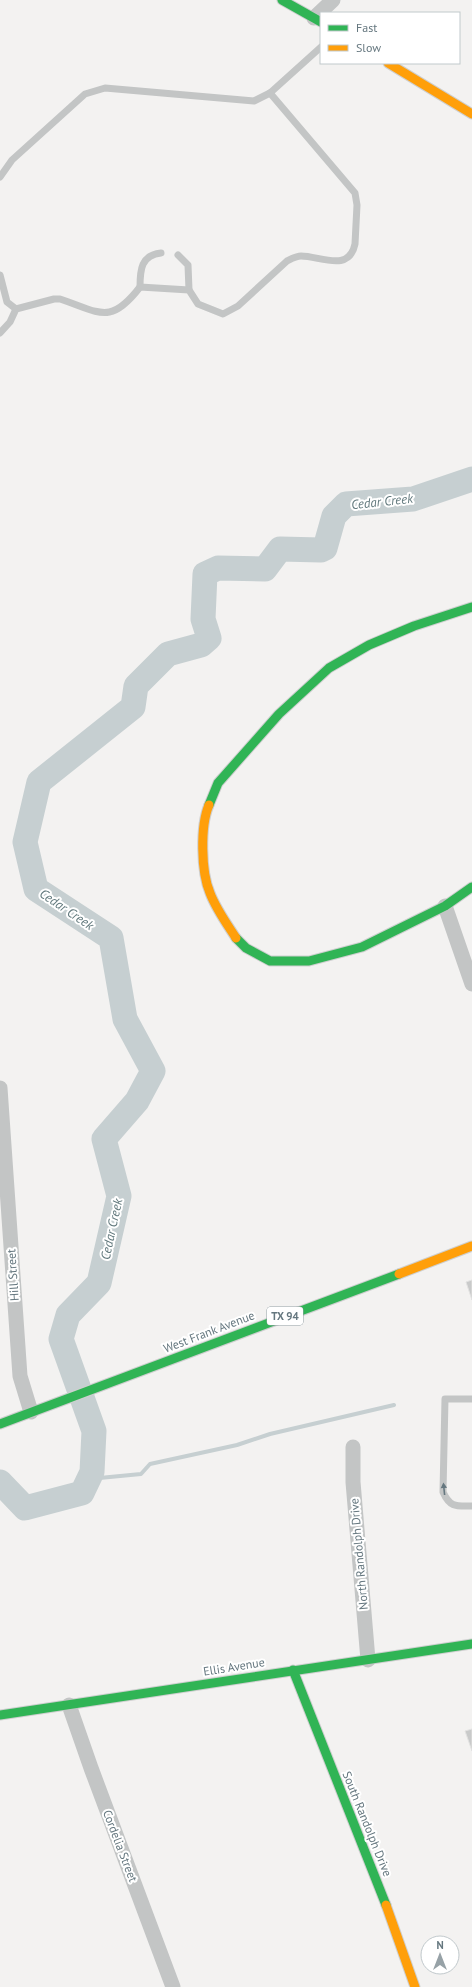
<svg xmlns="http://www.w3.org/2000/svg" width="472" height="1987" viewBox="0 0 472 1987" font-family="'PT Sans',sans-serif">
<rect width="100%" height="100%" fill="#f3f2f1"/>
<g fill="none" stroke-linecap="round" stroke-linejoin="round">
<!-- stream -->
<path stroke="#c6cfd1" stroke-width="4" d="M89 1479 141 1474 150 1464 237 1445 270 1434 394 1405"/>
<!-- river -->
<path stroke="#c6cfd1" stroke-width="25" d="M0 1482 25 1508 82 1493 92 1472 94 1431 61 1339 68 1315 99 1283 119 1196 104 1139 137 1101 153 1071 125 1019 111 938 36 889 25 842 39 782 133 707 136 686 168 654 201 645 209 638 203 619 205 574 218 568 265 569 280 549 321 550 325 548 334 516 346 504 413 499 472 479"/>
</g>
<!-- building -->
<g fill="#c9caca" stroke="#e2e2e1">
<path d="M472 1280V1300L466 1282Z"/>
<path d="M472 1729V1751L465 1731Z"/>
</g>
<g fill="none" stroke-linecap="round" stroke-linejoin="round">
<defs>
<g id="fast">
<path d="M282 0 321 22"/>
<path d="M209 805 218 783 279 714 329 668 369 645 414 626 472 607"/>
<path d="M236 938 246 948 270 961H309L362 947 445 906 472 887"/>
<path d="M0 1424 399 1274"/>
<path d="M293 1670 386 1905"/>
<path d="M0 1715 472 1644"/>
</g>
<g id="slow">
<path d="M388 63 472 114"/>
<path d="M209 805C200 826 201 872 210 893 216 909 227 924 236 938"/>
<path d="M399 1274 472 1246"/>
<path d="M386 1905 415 1987"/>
</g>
</defs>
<!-- fast casing -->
<use href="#fast" stroke="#cecfcf" stroke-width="11"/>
<!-- slow casing -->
<use href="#slow" stroke="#cecfcf" stroke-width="11"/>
<!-- lane -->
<g stroke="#c3c5c5" stroke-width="7">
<path d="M0 177 12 160 85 94 105 88 254 101 270 93 321 47"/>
<path d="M178 255 188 265 189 290"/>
<path d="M0 275 7 302 16 309"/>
<path d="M140 287C140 270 141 255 161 253"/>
<path d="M0 333 10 322 16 309 54 299H60C100 312 110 326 140 287L189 290 198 304 223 314 238 306 287 261C291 259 296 256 301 256 320 256 349 273 355 244L357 205 355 193 270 93"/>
<path d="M472 1399H445L443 1492C450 1508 457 1506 472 1506"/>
</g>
<!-- street -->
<g stroke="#c3c5c5" stroke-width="15">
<path d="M314 18 333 0"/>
<path d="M445 906 472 984"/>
<path d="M0 1088 20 1376 31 1412"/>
<path d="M353 1447V1482L368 1660"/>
<path d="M69 1705 91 1768 173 1987"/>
</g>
<!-- fast -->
<use href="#fast" stroke="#30b455" stroke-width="9"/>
<!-- slow -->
<use href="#slow" stroke="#ff9f0a" stroke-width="9"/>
</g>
<!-- one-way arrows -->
<defs><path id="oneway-solid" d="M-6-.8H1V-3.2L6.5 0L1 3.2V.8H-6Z"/></defs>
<use fill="#65777f" href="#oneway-solid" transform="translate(444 1489) rotate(-96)"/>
<g text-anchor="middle" stroke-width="4" stroke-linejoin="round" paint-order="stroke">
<!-- shield labels -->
<rect fill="#fff" stroke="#93a0a5" stroke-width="1" x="267" y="1307" width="36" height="18" rx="3"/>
<g font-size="11" font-weight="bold" fill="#65777f">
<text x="285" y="1320">TX 94</text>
</g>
<!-- street labels -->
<g font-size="12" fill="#65777f" stroke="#fff">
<text transform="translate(13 1275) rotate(-94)" y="4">Hill Street</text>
<text transform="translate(209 1332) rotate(-21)" y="4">West Frank Avenue</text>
<text transform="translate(359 1554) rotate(-95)" y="4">North Randolph Drive</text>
<text transform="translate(234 1667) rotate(-9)" y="4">Ellis Avenue</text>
<text transform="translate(367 1824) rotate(68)" y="4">South Randolph Drive</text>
<text transform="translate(120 1846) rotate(69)" y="4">Cordelia Street</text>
</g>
<!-- water labels -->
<g font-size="13" font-style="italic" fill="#61787c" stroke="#fff">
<text transform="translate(382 501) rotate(-6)" y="5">Cedar Creek</text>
<text transform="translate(67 909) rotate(34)" y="5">Cedar Creek</text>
<text transform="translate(111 1229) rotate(-78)" y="5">Cedar Creek</text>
</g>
</g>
<!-- legend -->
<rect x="320" y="12" width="140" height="52" fill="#ffffff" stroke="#c1c9cc"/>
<rect x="328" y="25" width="20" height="6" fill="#30b455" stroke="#c1c9cc"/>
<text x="356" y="32" font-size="12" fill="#65777f">Fast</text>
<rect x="328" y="45" width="20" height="6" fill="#ff9f0a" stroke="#c1c9cc"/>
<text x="356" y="52" font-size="12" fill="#65777f">Slow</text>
<!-- north arrow -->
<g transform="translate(440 1955)"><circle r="19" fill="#ffffff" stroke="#c1c9cc"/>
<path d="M0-3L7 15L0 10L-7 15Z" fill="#97a2a7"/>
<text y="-6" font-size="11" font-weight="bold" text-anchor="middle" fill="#65777f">N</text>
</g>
</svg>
